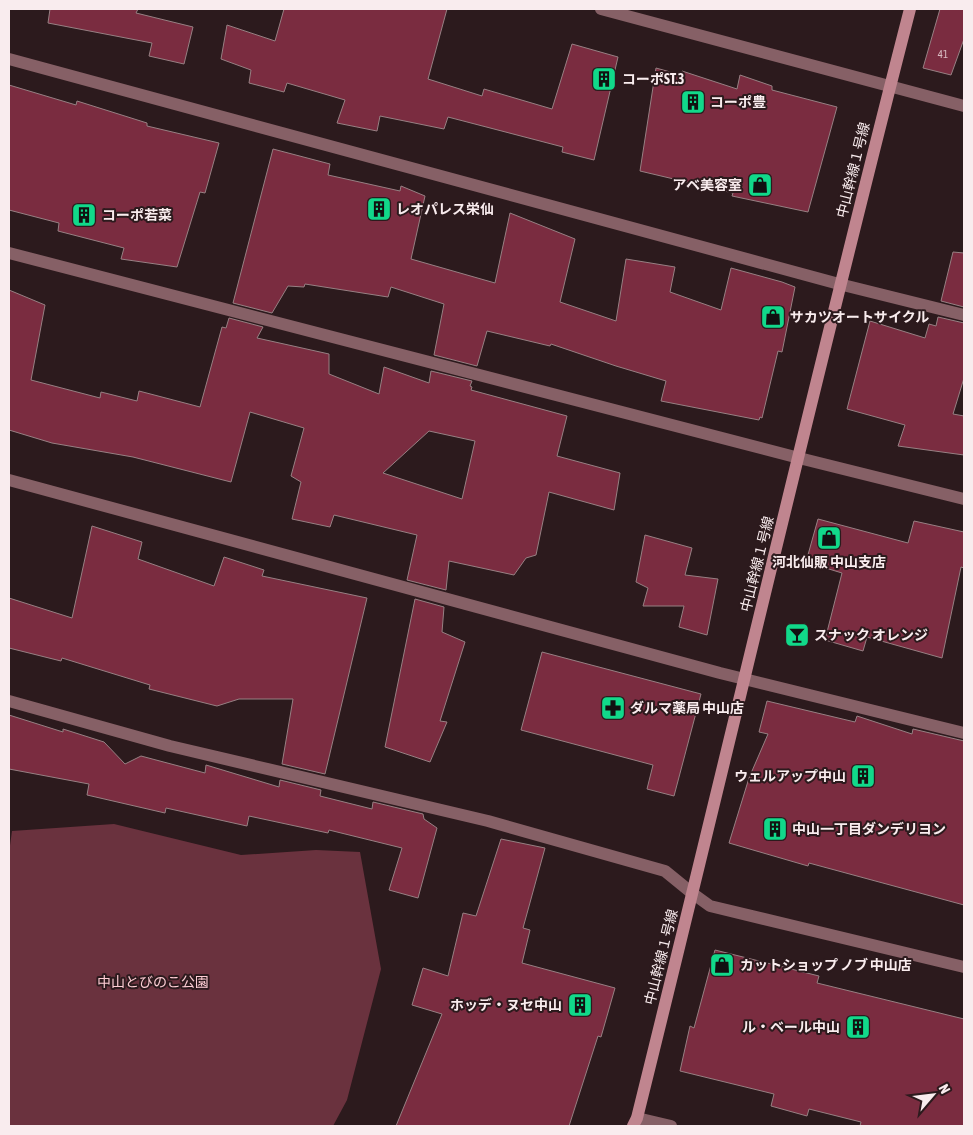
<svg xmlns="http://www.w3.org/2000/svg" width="973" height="1135" viewBox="0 0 973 1135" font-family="'Asap Condensed','Noto Sans JP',sans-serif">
<rect width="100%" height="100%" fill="#2c1a1d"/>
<!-- green -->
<path fill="#6a323e" d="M114 824 241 855 316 850 360 852 381 969 347 1100 333 1126H9V853L12 831Z"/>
<!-- building -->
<g fill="#7a2c40" stroke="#978083" fill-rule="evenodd">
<path d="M50 9H138L136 13 193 27 184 64 149 56 152 43 48 23Z"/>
<path d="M284 9H447L428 79 482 96 484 89 552 109 572 44 618 57 594 160 562 152 563 147 448 117 444 129 380 116 377 131 337 123 345 100 287 83 284 92 249 83 251 70 221 59 227 25 275 41Z"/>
<path d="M940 9H964V39L951 75 923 68Z"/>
<path d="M656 68 681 75 682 71 737 89 740 75 772 86V90L837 107 808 212 732 196 733 193 640 171Z"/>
<path d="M9 85 76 105 77 101 147 123V126L219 143 205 193 200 192 177 267 121 259 124 248 58 231 59 223 9 210Z"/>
<path d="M273 149 330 164 328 175 400 191 401 186 425 196 411 259 495 283 510 213 575 239 560 302 616 321 626 259 675 267 670 292 721 310 731 268 782 282 795 287 782 352 778 351 762 418 760 417 759 420 661 401 666 381 616 366 551 344 550 346 487 331 477 366 434 355 444 304 391 287 388 297 305 284 304 287 288 286 272 313 233 303Z"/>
<path d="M953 252 964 253V307L941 301Z"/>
<path d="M9 290 45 305 31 380 100 398 101 392 137 401 139 391 200 407 222 327 226 328 229 318 263 327 257 338 329 354V374L379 394 384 367 429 383 431 371 472 381 470 386 472 387 471 390 567 416 557 456 620 473 614 510 549 492 536 555 526 558 514 575 449 561 446 590 407 580 417 535 334 515 330 527 292 519 301 482 291 476 304 428 250 412 231 482 133 457 52 443 9 430ZM429 431 475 441 462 499 383 473Z"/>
<path d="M938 317 964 323V378L953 414 964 416V455L898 446 905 425 847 409 870 321 925 338 929 324 936 326Z"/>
<path d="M818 519 908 543 914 521 964 532V568L961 567 942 658 867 637 863 651 825 640 842 573 806 562Z"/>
<path d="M92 526 142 542 138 559 214 586 224 557 264 570 262 576 367 598 325 774 282 764 293 699H239L217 706 149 689 150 685 62 658 61 661 9 648V598L72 618Z"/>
<path d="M645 535 692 548 685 575 718 579 707 635 679 627 684 606H643L648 588 636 582Z"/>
<path d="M415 599 444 607 442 632 465 642 440 721 447 722 430 762 385 747Z"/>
<path d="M542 652 701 694 674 796 647 789 653 765 521 730Z"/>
<path d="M767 701 855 722 857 716 912 734 913 729 964 741V905L809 863 808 866 729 843 749 778 768 734 759 732Z"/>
<path d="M9 715 63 732V729L104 742 125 764 141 756 205 773 206 765 279 787 280 780 321 790 320 796 372 809 373 802 423 814 424 819 437 828 418 898 389 890 402 848 329 830 328 833 249 816 247 826 166 808 165 813 87 795 89 784 9 769Z"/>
<path d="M501 839 545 848 523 928 530 930 522 963 615 988 601 1037 598 1036 569 1126H396L442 1014 412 1005 423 968 448 976 463 913 476 916Z"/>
<path d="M715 950 819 976 817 983 964 1019V1126H860L861 1122 809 1109 807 1116 771 1106 774 1094 680 1071 690 1026 694 1028Z"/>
</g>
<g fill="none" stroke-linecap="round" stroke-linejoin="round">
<!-- street -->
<g stroke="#866066" stroke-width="12">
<path d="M601 9 964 106"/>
<path d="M9 59 839 284 964 315"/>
<path d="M9 253 799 458 964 499"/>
<path d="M9 480 720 673 964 733"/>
<path d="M9 701 170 746 488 821 665 871 692 893 710 906 964 967"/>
<path d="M637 1118 671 1126"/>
</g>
<!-- secondary -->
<path stroke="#c0858f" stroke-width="12" d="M633 1126 637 1118C729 748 815 377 910 9"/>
</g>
<!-- icons -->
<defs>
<symbol id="building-square" viewBox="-11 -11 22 22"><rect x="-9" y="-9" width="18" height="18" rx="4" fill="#11d98a" stroke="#2c1a1d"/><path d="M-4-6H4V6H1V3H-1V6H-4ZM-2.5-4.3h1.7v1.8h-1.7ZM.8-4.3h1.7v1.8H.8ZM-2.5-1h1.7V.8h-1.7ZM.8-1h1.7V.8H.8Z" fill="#111"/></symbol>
<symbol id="shop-square" viewBox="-11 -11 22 22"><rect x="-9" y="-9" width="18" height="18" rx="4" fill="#11d98a" stroke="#2c1a1d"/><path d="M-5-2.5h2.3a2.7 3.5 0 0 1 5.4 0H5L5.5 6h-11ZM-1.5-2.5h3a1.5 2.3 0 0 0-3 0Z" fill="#111"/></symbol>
<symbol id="bar-square" viewBox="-11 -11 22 22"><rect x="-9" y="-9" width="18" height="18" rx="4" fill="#11d98a" stroke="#2c1a1d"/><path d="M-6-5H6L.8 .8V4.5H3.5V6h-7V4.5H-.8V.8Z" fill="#111"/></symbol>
<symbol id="pharmacy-square" viewBox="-11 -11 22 22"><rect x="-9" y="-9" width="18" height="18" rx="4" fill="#11d98a" stroke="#2c1a1d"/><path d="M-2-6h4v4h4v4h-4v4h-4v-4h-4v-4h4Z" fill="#111"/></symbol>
</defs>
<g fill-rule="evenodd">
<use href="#building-square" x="590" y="65" width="28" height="28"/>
<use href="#building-square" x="679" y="88" width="28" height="28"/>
<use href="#shop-square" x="746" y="171" width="28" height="28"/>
<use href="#building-square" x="365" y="195" width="28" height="28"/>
<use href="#building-square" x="70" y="201" width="28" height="28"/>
<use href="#shop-square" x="759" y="303" width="28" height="28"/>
<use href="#shop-square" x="815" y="524" width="28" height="28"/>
<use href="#bar-square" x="783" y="621" width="28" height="28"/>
<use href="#pharmacy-square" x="599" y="694" width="28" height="28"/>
<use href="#building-square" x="849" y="762" width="28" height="28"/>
<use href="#building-square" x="761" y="815" width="28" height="28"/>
<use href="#shop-square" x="708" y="951" width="28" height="28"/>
<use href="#building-square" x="566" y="991" width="28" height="28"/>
<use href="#building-square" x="844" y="1013" width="28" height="28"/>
</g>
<g text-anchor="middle" stroke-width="4" stroke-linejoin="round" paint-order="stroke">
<!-- number labels -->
<g font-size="11" fill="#d9bcc2">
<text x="943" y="58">41</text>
</g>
<!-- poi labels -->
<g font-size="14" font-weight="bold" fill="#f9ecee" stroke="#2c1a1d" text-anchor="start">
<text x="622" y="84">コーポST.3</text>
<text x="710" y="107">コーポ豊</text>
<text x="742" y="190" text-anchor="end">アベ美容室</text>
<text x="396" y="214">レオパレス栄仙</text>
<text x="102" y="220">コーポ若菜</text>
<text x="790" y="322">サカツオートサイクル</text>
<text x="829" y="567" text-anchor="middle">河北仙販 中山支店</text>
<text x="814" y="640">スナック オレンジ</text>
<text x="630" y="713">ダルマ薬局 中山店</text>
<text x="846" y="781" text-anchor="end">ウェルアップ中山</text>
<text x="792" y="834">中山一丁目ダンデリヨン</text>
<text x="740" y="970">カットショップ ノブ 中山店</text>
<text x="562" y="1010" text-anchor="end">ホッデ・ヌセ中山</text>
<text x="840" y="1032" text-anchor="end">ル・ベール中山</text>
</g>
<!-- street labels -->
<g font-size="14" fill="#f9ecee" stroke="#2c1a1d">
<text transform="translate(853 170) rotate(-76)" y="5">中山幹線１号線</text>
<text transform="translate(757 564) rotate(-76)" y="5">中山幹線１号線</text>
<text transform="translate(661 957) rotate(-76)" y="5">中山幹線１号線</text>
</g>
<!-- park labels -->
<g font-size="14" fill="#fdcdd4" stroke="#2c1a1d">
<text x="153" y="987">中山とびのこ公園</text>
</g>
</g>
<!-- border -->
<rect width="973" height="1135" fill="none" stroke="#f9ecee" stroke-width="20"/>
<!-- north arrow -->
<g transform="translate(933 1095) rotate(62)" stroke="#2c1a1d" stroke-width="4" paint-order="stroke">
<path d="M0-4L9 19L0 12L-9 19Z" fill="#f9ecee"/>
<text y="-8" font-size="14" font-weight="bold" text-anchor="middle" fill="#f9ecee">N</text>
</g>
</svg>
